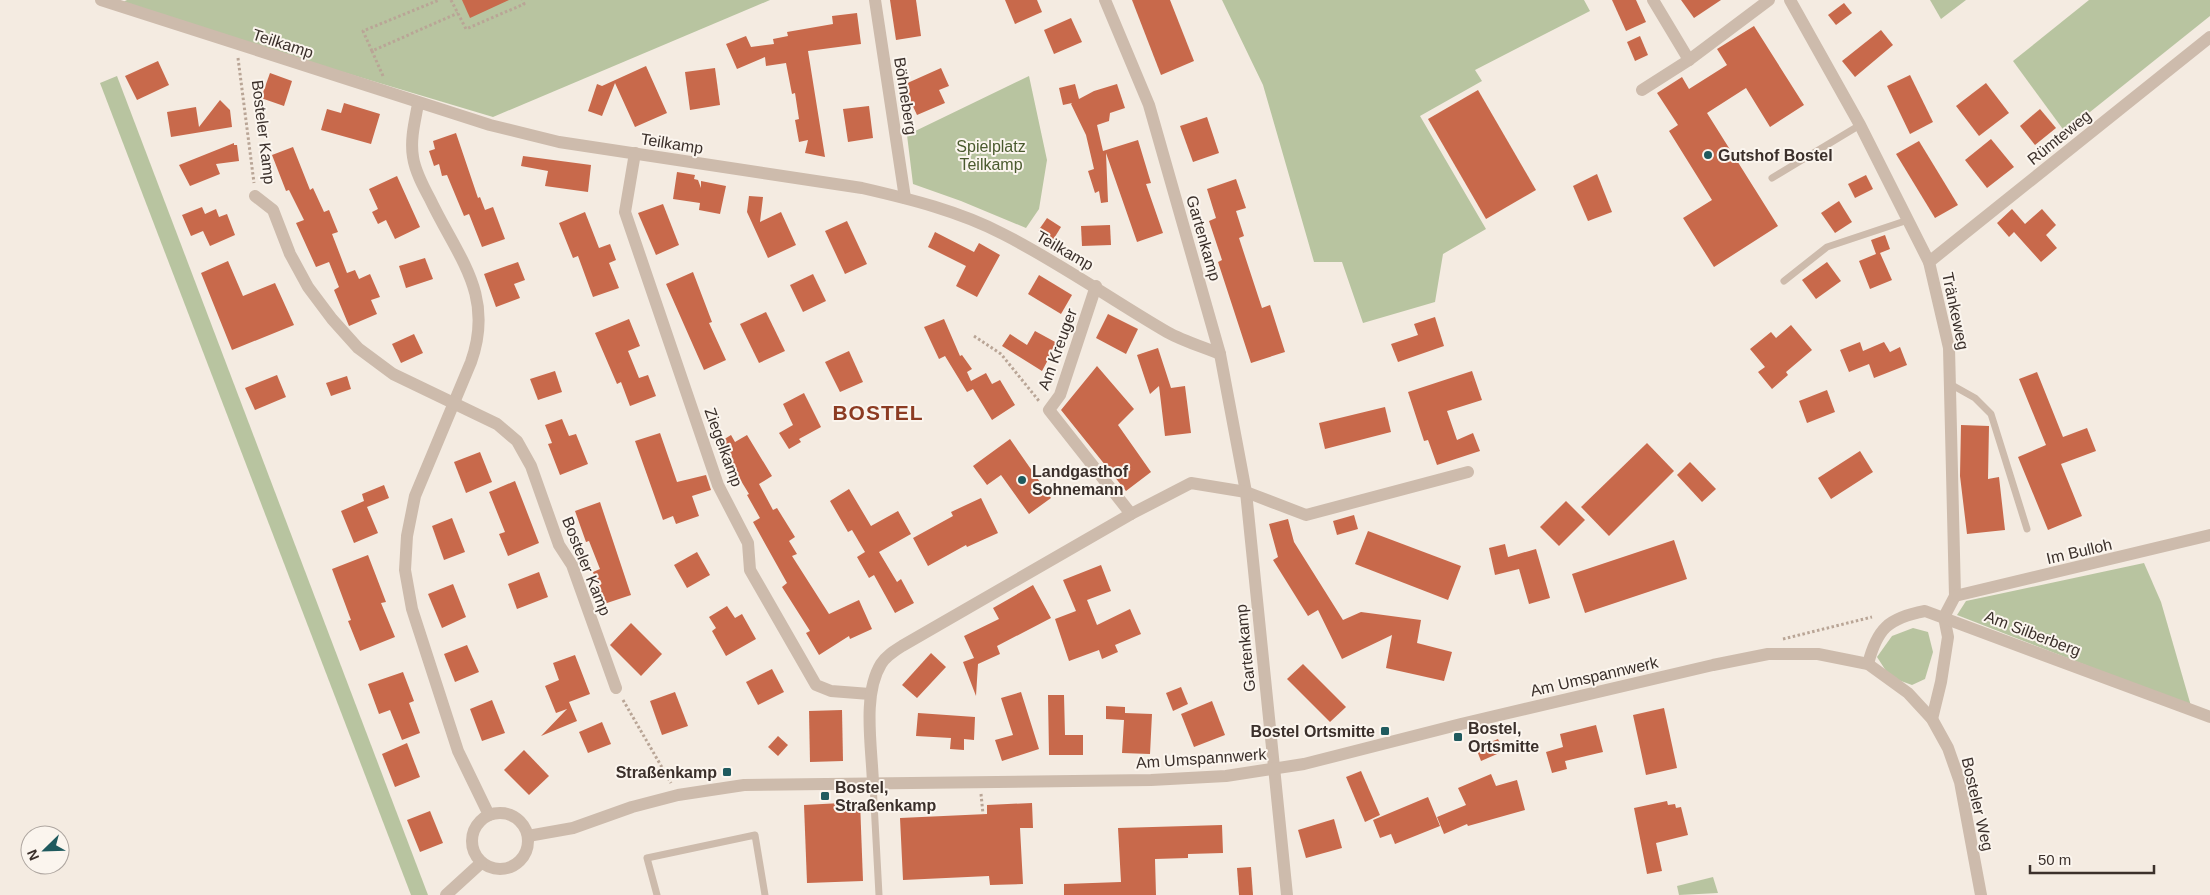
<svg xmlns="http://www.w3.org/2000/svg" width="2210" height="895" viewBox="0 0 2210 895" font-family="Helvetica,sans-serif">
<rect width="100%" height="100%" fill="#f4ebe1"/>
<!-- green -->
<g fill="#b8c4a0">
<path d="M127 0H770L493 117 259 47 123 2Z"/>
<path d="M1222 0H1584L1590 11 1475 70 1482 81 1420 116 1486 229 1443 254 1435 302 1363 323 1342 262H1314L1263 85Z"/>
<path d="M1930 0H1966L1941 19Z"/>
<path d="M2089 0H2210V16L2065 132 2013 61Z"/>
<path d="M117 76 428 895H411L100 83Z"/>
<path d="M1029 76 1047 160 1039 209 1026 228 961 201 913 184 907 135Z"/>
<path d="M2144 563 2161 602 2191 706 1957 615 1966 601Z"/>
<path d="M1913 628 1928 632 1933 652 1925 679 1912 685 1890 677 1877 657 1892 636Z"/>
<path d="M1713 877 1718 893 1679 895 1677 886Z"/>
</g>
<!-- building -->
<g fill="#c8694b">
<path d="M462 0H509L470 18Z"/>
<path d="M890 0H916L921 36 896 40Z"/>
<path d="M1005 0H1037L1042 12 1015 24Z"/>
<path d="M1132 0H1170L1194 61 1161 75Z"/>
<path d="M1612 0H1636L1646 22 1626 31Z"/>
<path d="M1681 0H1721L1694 18Z"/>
<path d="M1844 3 1852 13 1836 25 1828 15Z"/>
<path d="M857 13 861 44 808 51 825 157 805 153 808 140 799 142 795 120 799 119 795 93 792 94 786 63 766 66 765 57 737 69 726 44 746 36 751 47 774 44 773 39 788 36 787 32 833 24 832 16Z"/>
<path d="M1071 18 1082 42 1054 54 1044 30Z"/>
<path d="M1754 26 1804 105 1770 127 1746 88 1707 113 1778 226 1714 267 1683 218 1712 200 1669 131 1678 125 1657 93 1682 77 1689 89 1727 65 1717 49Z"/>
<path d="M1881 30 1893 45 1855 77 1842 61Z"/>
<path d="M1640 36 1648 55 1635 61 1627 42Z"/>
<path d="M158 61 169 85 137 100 125 76Z"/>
<path d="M646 66 667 113 635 127 615 83 602 116 588 111 597 84 602 86Z"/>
<path d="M715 68 720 105 690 110 685 72Z"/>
<path d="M941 68 949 86 939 90 945 103 917 115 903 85Z"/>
<path d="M270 73 292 81 284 106 261 98Z"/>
<path d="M1910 75 1933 122 1910 134 1887 86Z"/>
<path d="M1986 83 2009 113 1979 136 1956 106Z"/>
<path d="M1075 84 1079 99 1094 91 1117 84 1125 108 1110 113 1109 121 1097 125 1103 151 1138 140 1151 183 1146 184 1163 233 1137 242 1106 153 1108 202 1101 203 1099 191 1095 193 1088 171 1094 169 1086 135 1071 104 1072 103 1063 105 1059 88Z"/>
<path d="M1478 90 1536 190 1486 219 1428 119Z"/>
<path d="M220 100 230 110 232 127 171 137 167 112 196 107 199 127Z"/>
<path d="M344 103 380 114 371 144 321 130 327 109 341 113Z"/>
<path d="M869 106 873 138 848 142 843 109Z"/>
<path d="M2040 109 2056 128 2035 145 2020 126Z"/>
<path d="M1207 117 1219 153 1193 162 1180 126Z"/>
<path d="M456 133 478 198 480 197 485 210 493 207 505 239 482 247 469 214 464 216 447 175 442 176 439 164 434 166 429 151 435 149 433 141Z"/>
<path d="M1991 139 2014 167 1987 188 1965 160Z"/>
<path d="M1919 141 1958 205 1935 218 1896 154Z"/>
<path d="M234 143V145H237L239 161 216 164 220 174 190 186 179 165Z"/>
<path d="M293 147 310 190 313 188 324 212 329 210 338 232 332 234 347 273 355 270 359 279 370 274 380 297 371 300 377 314 349 326 334 290 339 287 329 262 316 267 296 223 304 220 289 190 286 191 272 155Z"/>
<path d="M523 156 591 165 588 192 545 186 548 171 521 166Z"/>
<path d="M677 172 695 175 694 179 698 180 701 188V181L726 186 720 214 699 210 700 203 673 199Z"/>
<path d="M1597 174 1612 212 1588 221 1573 186Z"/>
<path d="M1866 175 1873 189 1855 198 1848 184Z"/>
<path d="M397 176 420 227 395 239 386 220 378 224 372 212 378 209 369 189Z"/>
<path d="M1236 179 1246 208 1236 211 1244 236 1239 238 1262 308 1270 305 1285 352 1251 363 1218 262 1222 260 1209 221 1216 218 1207 189Z"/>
<path d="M749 196 763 197 760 222 781 212 796 245 768 258 747 212Z"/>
<path d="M1839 201 1852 222 1835 233 1821 213Z"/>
<path d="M663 204 679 245 656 255 638 213Z"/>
<path d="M202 207 205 214 216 209 219 217 227 214 235 235 210 246 203 231 191 236 182 215Z"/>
<path d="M2012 209 2025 224 2042 209 2056 225 2046 235 2057 248 2041 262 2014 232 2009 237 1997 223Z"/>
<path d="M585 212 599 248 610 244 616 260 609 263 619 288 593 297 578 256 573 258 559 223Z"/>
<path d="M1047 218 1061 227 1053 240 1038 231Z"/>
<path d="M847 221 867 264 845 274 825 231Z"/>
<path d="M1110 225 1111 245 1082 246 1081 226Z"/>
<path d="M935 232 974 252 979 243 1000 255 977 297 956 286 966 266 928 247Z"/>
<path d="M1885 235 1890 249 1880 253 1892 280 1870 289 1859 261 1876 254 1871 240Z"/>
<path d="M425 258 433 279 406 288 399 266Z"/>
<path d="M228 261 243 296 275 283 294 325 232 350 201 273Z"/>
<path d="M518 262 525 280 514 284 520 298 496 307 484 274Z"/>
<path d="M1827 262 1841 281 1816 299 1802 280Z"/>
<path d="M693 272 712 322 709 323 726 360 704 370 666 284Z"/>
<path d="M813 274 826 301 803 312 790 285Z"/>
<path d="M1039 275 1072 295 1061 314 1028 294Z"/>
<path d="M766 312 785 351 759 363 740 324Z"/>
<path d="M1108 314 1138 329 1126 354 1096 338Z"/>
<path d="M1435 317 1444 346 1398 362 1391 344 1418 335 1414 324Z"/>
<path d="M629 319 640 346 628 351 639 378 648 375 656 396 630 406 621 382 617 384 595 333Z"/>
<path d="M944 319 960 356 962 355 972 369 967 372 971 381 986 373 992 384 1000 380 1015 405 992 420 973 389 967 392 945 356 939 359 924 327Z"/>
<path d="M1791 325 1812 350 1786 372 1788 375 1772 389 1758 372 1765 367 1750 349 1771 332 1776 338Z"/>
<path d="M1035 331 1057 343 1042 371 1002 346 1010 334 1027 345Z"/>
<path d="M414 334 423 353 401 363 392 344Z"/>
<path d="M1860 342 1863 351 1884 342 1890 352 1900 347 1907 365 1874 378 1869 364 1849 372 1840 350Z"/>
<path d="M1158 348 1171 388 1185 386 1191 433 1165 436 1159 386 1150 394 1137 355Z"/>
<path d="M849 351 863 382 840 392 825 362Z"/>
<path d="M1097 366 1134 409 1118 425 1151 472 1126 491 1061 410Z"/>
<path d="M555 371 562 392 538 400 530 379Z"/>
<path d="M1472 371 1482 400 1447 411 1457 440 1473 433 1480 451 1437 465 1428 440 1424 441 1408 392Z"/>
<path d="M2037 372 2063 437 2087 428 2096 451 2061 464 2082 516 2048 530 2018 457 2046 445 2019 379Z"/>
<path d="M277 375 286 397 255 410 245 388Z"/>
<path d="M347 376 351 389 331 396 326 383Z"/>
<path d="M1827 390 1835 412 1807 423 1799 401Z"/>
<path d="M804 393 821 427 799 439 801 442 789 449 779 433 793 425 783 404Z"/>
<path d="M1385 407 1391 432 1325 449 1319 423Z"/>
<path d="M562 419 569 436 576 434 588 464 560 475 548 444 552 443 545 425Z"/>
<path d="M1961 425 1989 426 1988 479 1999 477 2005 530 1967 534 1960 476Z"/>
<path d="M660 433 677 482 706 475 711 490 692 496 699 516 676 524 673 516 663 520 635 441Z"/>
<path d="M731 435 735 442 747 435 772 476 759 484 773 510 777 508 795 537 789 541 797 554 792 556 829 614 859 600 872 629 850 639 849 636 819 655 806 633 810 631 782 587 787 583 753 522 760 518 747 495 749 494 718 443Z"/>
<path d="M1010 439 1051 498 1029 514 1001 475 987 485 973 466Z"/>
<path d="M1647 443 1674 471 1609 536 1581 507Z"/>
<path d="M1860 451 1873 472 1831 499 1818 478Z"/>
<path d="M480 452 492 482 466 493 454 462Z"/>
<path d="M1690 462 1716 489 1702 502 1677 475Z"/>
<path d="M515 481 539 543 508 556 499 534 505 532 489 492Z"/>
<path d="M384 485 389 498 367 507 378 533 354 543 341 511 364 501 362 494Z"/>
<path d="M849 489 871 526 898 511 911 534 879 552 897 582 901 579 914 603 895 613 874 575 869 578 857 557 865 552 852 530 848 532 830 501Z"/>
<path d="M981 498 998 533 967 547 966 545 928 566 913 538 953 516 951 512Z"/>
<path d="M1566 501 1585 520 1559 546 1540 527Z"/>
<path d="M600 502 631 595 604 604 593 572 600 569 589 541 586 542 575 511Z"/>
<path d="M1354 515 1358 529 1337 535 1333 521Z"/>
<path d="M452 518 465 552 444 560 432 526Z"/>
<path d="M1288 519 1294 542 1343 620 1361 612 1421 620 1417 643 1452 652 1444 681 1386 668 1392 635 1342 659 1318 610 1308 616 1273 560 1278 557 1269 524Z"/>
<path d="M1368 531 1461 566 1448 600 1355 564Z"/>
<path d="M1674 540 1687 579 1585 613 1572 574Z"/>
<path d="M1505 544 1508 557 1536 549 1550 598 1529 604 1519 569 1495 575 1489 548Z"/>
<path d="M697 552 710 575 687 588 674 565Z"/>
<path d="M368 555 386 602 381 603 395 637 360 651 348 621 351 620 332 569Z"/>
<path d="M1101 565 1111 591 1087 600 1097 625 1130 609 1141 634 1115 645 1118 652 1102 659 1099 650 1069 661 1055 619 1076 611 1063 580Z"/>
<path d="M539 572 548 597 517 609 508 584Z"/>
<path d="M453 584 466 617 442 628 428 594Z"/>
<path d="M1033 585 1051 618 997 646 1000 654 978 664 976 696 963 662 974 658 964 636 999 619 993 608Z"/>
<path d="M727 606 735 618 742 614 756 639 726 656 712 631 716 628 709 617Z"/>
<path d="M631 623 662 654 641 676 610 645Z"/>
<path d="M467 645 479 672 455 682 444 654Z"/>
<path d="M931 653 946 667 917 698 902 685Z"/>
<path d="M575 655 590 694 569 702 577 721 541 736 567 709 556 713 545 686 559 680 553 663Z"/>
<path d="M1303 664 1346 707 1330 722 1287 679Z"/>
<path d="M772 669 784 692 758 705 746 682Z"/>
<path d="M403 672 414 701 409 703 420 733 402 740 390 710 379 714 368 684Z"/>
<path d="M1181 687 1188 704 1173 711 1166 693Z"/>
<path d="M675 692 688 726 662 735 650 701Z"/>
<path d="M1021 692 1039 749 1002 761 995 740 1013 735 1001 698Z"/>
<path d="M1048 695H1064L1065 735H1083V755H1049Z"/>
<path d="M492 700 505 733 482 741 470 709Z"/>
<path d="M1212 701 1225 735 1194 747 1181 714Z"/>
<path d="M1106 706 1125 707V713L1152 714 1150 754 1122 753 1124 720 1106 719Z"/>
<path d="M1664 708 1677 768 1646 775 1633 715Z"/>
<path d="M842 710 843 761 810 762 809 711Z"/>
<path d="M918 713 975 717 974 740 964 739V750L950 749 951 738 916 736Z"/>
<path d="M602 722 611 744 588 753 579 732Z"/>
<path d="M1596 725 1603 752 1565 761 1567 769 1552 773 1546 752 1563 747 1560 734Z"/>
<path d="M778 736 788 745 778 756 768 747Z"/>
<path d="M1498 739 1504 751 1481 761 1476 748Z"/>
<path d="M407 743 420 777 395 787 382 754Z"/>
<path d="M524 750 549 776 529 795 504 770Z"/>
<path d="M1361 771 1380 815 1365 822 1346 777Z"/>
<path d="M1491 774 1496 786 1517 780 1525 810 1468 826 1467 824 1444 834 1437 817 1466 805 1458 788Z"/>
<path d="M1428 797 1440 826 1395 844 1391 834 1380 838 1373 820Z"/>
<path d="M1667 801 1668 805 1675 804 1676 808 1681 807 1688 835 1656 843 1662 871 1647 874 1634 808Z"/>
<path d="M860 802 863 881 807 883 804 805Z"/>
<path d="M1032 803 1033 828H1020L1023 884 990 885 989 876 903 880 900 818 987 814V805Z"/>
<path d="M430 811 443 843 420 852 407 820Z"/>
<path d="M1334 819 1342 848 1306 858 1298 830Z"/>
<path d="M1222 825 1223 853 1188 854V858L1155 859 1156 895H1064V884L1121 882 1118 828Z"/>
<path d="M1251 867 1253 895H1239L1237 868Z"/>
</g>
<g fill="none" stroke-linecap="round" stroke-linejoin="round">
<!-- path -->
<g stroke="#b9a596" stroke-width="3" stroke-dasharray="2.5 2.5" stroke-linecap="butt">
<path d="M451 0 466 29 524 4 522 0"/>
<path d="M372 51 363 31 439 0"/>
<path d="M238 58 254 183"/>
<path d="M383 76 372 51 458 13"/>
<path d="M974 336 1001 354 1039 401"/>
<path d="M1783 639 1872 617"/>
<path d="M623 700 671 783"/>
<path d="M981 794 983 814"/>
</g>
<!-- service -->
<g stroke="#cdbbac" stroke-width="7">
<path d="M1772 178 1860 125"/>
<path d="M1784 281 1827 247 1908 220"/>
<path d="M1950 384 1975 398 1991 414 2027 529"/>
<path d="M873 784 879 895"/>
<path d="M657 895 647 858 755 835 765 895"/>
</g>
<!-- minor -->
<g stroke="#cdbbac" stroke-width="12">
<path d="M101 0 490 125 559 142 862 188C910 199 959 211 1003 234 1060 263 1112 300 1167 332 1183 341 1203 347 1220 354"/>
<path d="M875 0 905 198"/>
<path d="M1105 0 1149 105 1220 354 1246 492 1287 895"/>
<path d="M1653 0 1689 60"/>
<path d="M1790 0 1860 125 1929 262 1949 348 1955 596 1944 617 1948 637 1941 682 1932 719"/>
<path d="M1642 90 1689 60 1769 0"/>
<path d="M418 104C415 121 410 139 413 157 415 171 423 186 430 199 458 258 495 294 471 362L415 496 407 536 405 570 412 609 458 751 489 815"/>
<path d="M635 153 625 212 718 485 748 543 750 570 816 685 831 691 870 694"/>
<path d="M255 196 273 210 290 254 308 287 332 319 358 348 393 374 497 424 517 441 531 466 559 545 572 565 616 688"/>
<path d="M1929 262 2210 37"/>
<path d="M1096 286 1060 395 1049 410 1131 514"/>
<path d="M1955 596 2210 535"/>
<path d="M1868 664C1877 629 1888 618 1925 611L2210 717"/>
<path d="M873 784C872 748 862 695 881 664 886 656 894 651 902 646L1131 514 1191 483 1246 492 1306 515 1468 472"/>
<circle cx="500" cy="841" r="28"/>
<path d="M528 836 573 828 632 807 678 795 744 785 1151 780 1226 776 1304 764 1461 724 1713 665 1768 654H1818L1868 664 1908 693 1932 719 1948 748 1960 782 1981 895"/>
<path d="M446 895 481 863"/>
</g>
</g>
<!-- markers -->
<g fill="#1f5a5e" stroke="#fbf5ee" stroke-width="2">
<circle cx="1708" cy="155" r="5"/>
<circle cx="1022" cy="480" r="5"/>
<rect x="1380" y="726" width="10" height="10" rx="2.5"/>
<rect x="1453" y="732" width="10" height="10" rx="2.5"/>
<rect x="722" y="767" width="10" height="10" rx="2.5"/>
<rect x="820" y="791" width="10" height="10" rx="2.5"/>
</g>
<g text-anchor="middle" stroke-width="4" stroke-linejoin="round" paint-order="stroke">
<!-- street labels -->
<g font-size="16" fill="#3b302b" stroke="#fbf5ee">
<text transform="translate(283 43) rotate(18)" y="6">Teilkamp</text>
<text transform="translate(906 96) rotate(81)" y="6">Böhneberg</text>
<text transform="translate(264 132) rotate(83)" y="6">Bosteler Kamp</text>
<text transform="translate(2059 137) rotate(-39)" y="6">Rümteweg</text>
<text transform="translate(672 143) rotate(9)" y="6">Teilkamp</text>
<text transform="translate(1204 238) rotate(74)" y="6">Gartenkamp</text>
<text transform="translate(1065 250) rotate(30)" y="6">Teilkamp</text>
<text transform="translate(1956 311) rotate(78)" y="6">Tränkeweg</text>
<text transform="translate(1057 349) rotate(-70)" y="6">Am Kreuger</text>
<text transform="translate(724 447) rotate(70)" y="6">Ziegelkamp</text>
<text transform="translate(2079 551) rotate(-13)" y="6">Im Bulloh</text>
<text transform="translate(587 566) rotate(68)" y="6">Bosteler Kamp</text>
<text transform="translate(2033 633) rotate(21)" y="6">Am Silberberg</text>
<text transform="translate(1245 648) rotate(-96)" y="6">Gartenkamp</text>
<text transform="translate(1594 676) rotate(-13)" y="6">Am Umspannwerk</text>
<text transform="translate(1201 758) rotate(-4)" y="6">Am Umspannwerk</text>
<text transform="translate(1978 804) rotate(77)" y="6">Bosteler Weg</text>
</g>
<!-- park labels -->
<g font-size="16" fill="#4a5a2e" stroke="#fbf5ee">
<text x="991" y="152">Spielplatz<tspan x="991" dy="18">Teilkamp</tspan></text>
</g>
<!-- poi labels -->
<g font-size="16" font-weight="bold" fill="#3b302b" stroke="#fbf5ee" text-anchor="start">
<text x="1718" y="161">Gutshof Bostel</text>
<text x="1032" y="477">Landgasthof<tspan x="1032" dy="18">Sohnemann</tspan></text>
<text x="1468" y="734">Bostel,<tspan x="1468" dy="18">Ortsmitte</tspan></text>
<text x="1375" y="737" text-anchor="end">Bostel Ortsmitte</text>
<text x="717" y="778" text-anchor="end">Straßenkamp</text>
<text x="835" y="793">Bostel,<tspan x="835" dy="18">Straßenkamp</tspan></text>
</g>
<!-- district labels -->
<g font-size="21" font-weight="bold" letter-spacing="1" fill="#8c3b22" stroke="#fbf5ee">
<text x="878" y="420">BOSTEL</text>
</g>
</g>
<!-- north arrow -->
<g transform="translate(45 850) rotate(247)"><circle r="24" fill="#fbf5ee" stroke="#aea6a0"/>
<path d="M0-4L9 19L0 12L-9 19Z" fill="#1f5a5e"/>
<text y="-8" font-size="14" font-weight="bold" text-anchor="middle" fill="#3b302b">N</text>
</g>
<!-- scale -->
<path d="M2030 865v8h124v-8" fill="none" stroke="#3b302b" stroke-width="2.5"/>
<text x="2038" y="865" font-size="15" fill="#3b302b" stroke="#fbf5ee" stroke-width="4" paint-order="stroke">50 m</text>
</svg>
